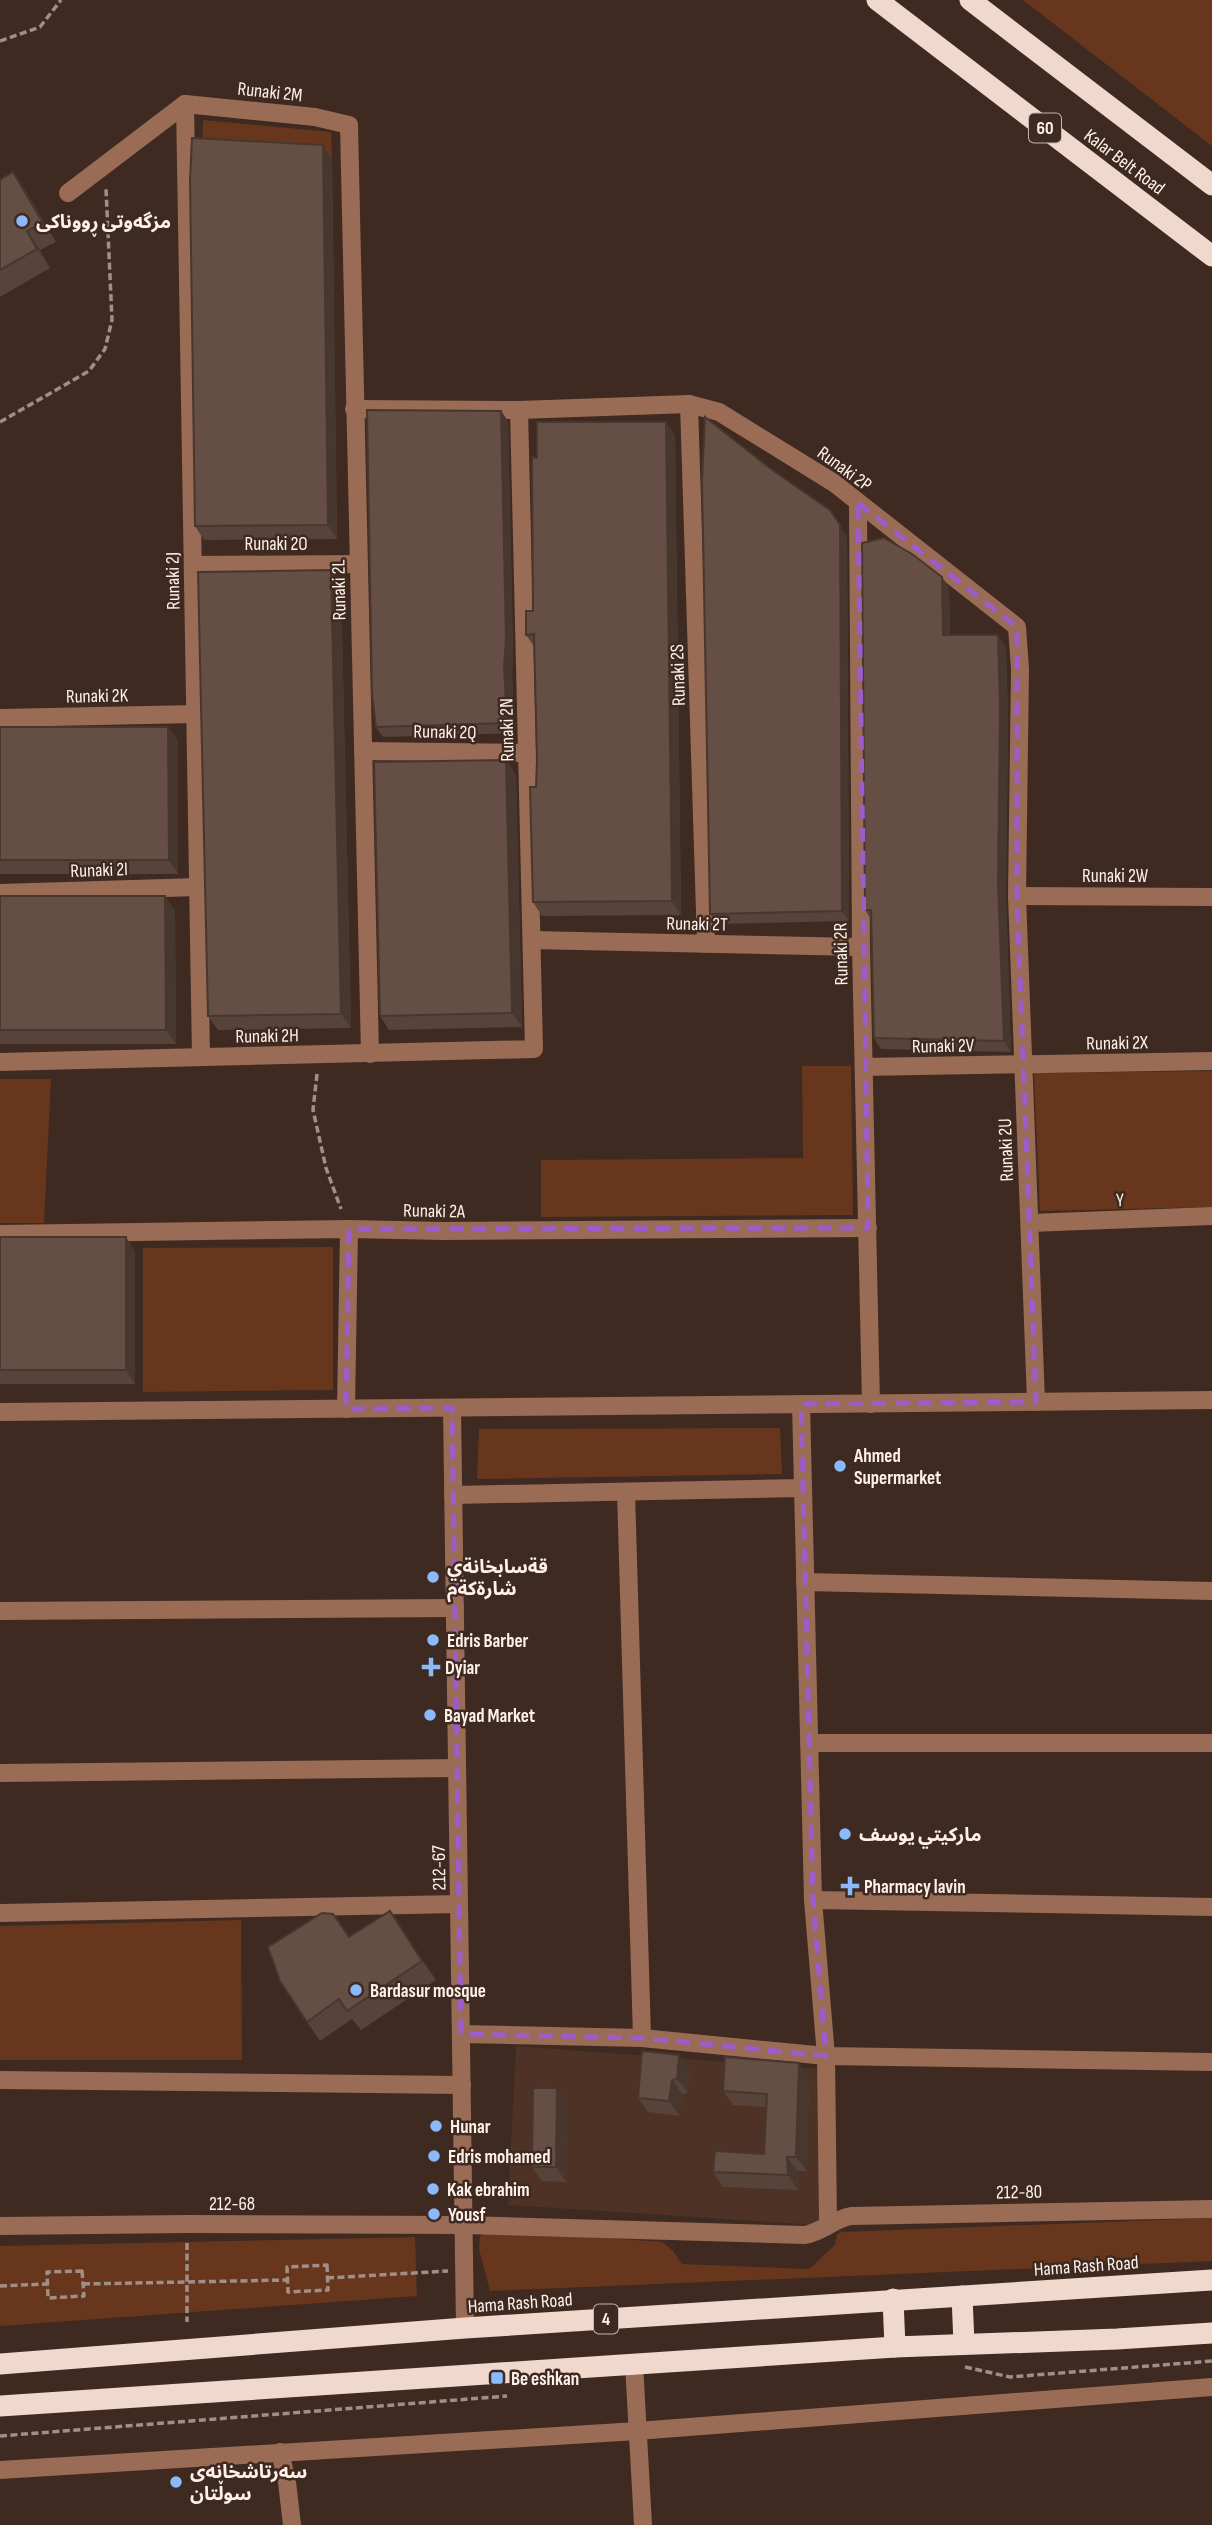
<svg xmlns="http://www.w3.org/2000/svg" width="1212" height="2525" viewBox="0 0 1212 2525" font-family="'Sofia Sans Condensed','Noto Sans Arabic',sans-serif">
<rect width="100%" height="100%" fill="#3e2a20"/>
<!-- built -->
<path fill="#4d3225" d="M516 2046 821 2069 818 2225 508 2205Z"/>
<!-- green -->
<g fill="#67361d">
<path d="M1023 0H1212V146Z"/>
<path d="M203 120 331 132 332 159 202 152Z"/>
<path d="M802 1066H851L853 1215 541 1217V1160L803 1158Z"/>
<path d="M1212 1071V1207L1040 1211 1034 1073Z"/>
<path d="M0 1079H51L44 1223H0Z"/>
<path d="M333 1247V1390L143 1392V1248Z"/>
<path d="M780 1428 782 1474 477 1479 479 1429Z"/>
<path d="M241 1920 242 2060H0V1926Z"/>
<path d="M1212 2218V2261L490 2291 479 2249 480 2236 486 2232 510 2231 662 2242 673 2251 682 2264 809 2269 835 2245 837 2234 842 2232Z"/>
<path d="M415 2237 417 2296 0 2326V2246Z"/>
</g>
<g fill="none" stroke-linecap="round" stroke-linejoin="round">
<!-- path -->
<g stroke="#a08f87" stroke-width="3.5" stroke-dasharray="7 3.5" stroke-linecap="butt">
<path d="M0 41 40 27 61 0"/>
<path d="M0 422 89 371 105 349 112 320 106 189"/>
<path d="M317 1074 313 1110 326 1168 341 1209"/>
<path d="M187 2243V2322"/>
<path d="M327 2265 328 2290 288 2292 287 2267Z"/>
<path d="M82 2271 84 2296 48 2298 47 2272Z"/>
<path d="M327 2278 448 2271"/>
<path d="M83 2284 287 2280"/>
<path d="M0 2286 47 2284"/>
<path d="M965 2367 1010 2377 1212 2361"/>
<path d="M0 2436 507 2396"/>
</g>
<!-- minor -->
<g stroke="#9a6b55" stroke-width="18">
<path d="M185 104 315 117 349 125 370 1054"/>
<path d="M185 104 201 1057"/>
<path d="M68 193 185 104"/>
<path d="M689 404 706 944"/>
<path d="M354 409 519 410 689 404 719 412 834 483 1017 627 1020 669 1017 896 1036 1402"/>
<path d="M858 503 861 947 871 1404"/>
<path d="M193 565 359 564"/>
<path d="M0 718 196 714"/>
<path d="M363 751 527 753"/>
<path d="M0 893 198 887"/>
<path d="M1017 896 1212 897"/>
<path d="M532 940 861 947"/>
<path d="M0 1062 534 1049 519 410"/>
<path d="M864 1067 1212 1061"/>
<path d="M1030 1223 1212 1216"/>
<path d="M0 1234 349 1229 444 1231 868 1228"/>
<path d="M801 1404 813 1900 826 2056 828 2224"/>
<path d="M452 1408 465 2328"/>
<path d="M346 1409 349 1229"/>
<path d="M0 1412 1212 1400"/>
<path d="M626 1492 642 2038"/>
<path d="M453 1495 803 1488"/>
<path d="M805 1582 1212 1591"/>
<path d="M0 1611 455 1608"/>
<path d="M809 1743H1212"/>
<path d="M0 1773 457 1768"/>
<path d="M813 1900 1212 1907"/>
<path d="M0 1913 459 1904"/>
<path d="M461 2034 642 2038 826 2056 1212 2062"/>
<path d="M0 2080 462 2085"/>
<path d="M0 2226 187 2224 464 2225 805 2235C822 2232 834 2219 851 2216L1212 2209"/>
<path d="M634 2364 643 2525"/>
<path d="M280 2452 287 2482 292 2525"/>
<path d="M0 2470 637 2431 1212 2387"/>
</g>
<!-- highway -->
<g stroke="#f0d8cd" stroke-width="21">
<path d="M877 0 1212 256"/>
<path d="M970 0 1212 185"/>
<path d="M962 2296 964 2344"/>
<path d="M893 2299 895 2347"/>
<path d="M0 2364 465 2328 1212 2280"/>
<path d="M0 2406 895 2347 1117 2339 1212 2333"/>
</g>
</g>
<!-- wall -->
<g fill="#57433a">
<path d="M332 159 337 539 204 540 195 526Z"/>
<path d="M0 180 26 191 56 242 40 250 50 268 0 297Z"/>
<path d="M501 411 508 421 513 649 512 676 515 733 383 737 376 727Z"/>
<path d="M666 422 675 436 681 915 542 916 533 902 537 760 534 646 526 635 533 611 537 458Z"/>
<path d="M847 536 849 921 717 924 710 914Z"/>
<path d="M942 577 949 588 950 635 1006 646 1008 718 1006 896 1011 1052 881 1049 874 1038 871 919 865 910Z"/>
<path d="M341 584 351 1028 218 1030 208 1016Z"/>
<path d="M0 727 178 741V874H0Z"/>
<path d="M516 774 522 1027 389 1030 380 1016Z"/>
<path d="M0 896 175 910 176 1044H0Z"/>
<path d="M0 1237 135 1251V1384H0Z"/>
<path d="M390 1911 436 1980 361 2030 352 2019 320 2041 307 2022 349 1937Z"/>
<path d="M679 2055 690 2069 688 2093 682 2094 680 2116 648 2112 638 2098Z"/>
<path d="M809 2078 807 2171H797L798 2190 723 2187 713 2172 764 2154 766 2107 733 2105 723 2091Z"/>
<path d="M557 2088 567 2102 566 2182 542 2181 532 2167Z"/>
</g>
<!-- shaded-wall -->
<g fill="#47372f">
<path d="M323 145 332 159 337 539 328 525Z"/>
<path d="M13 172 26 191 56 242 43 223Z"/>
<path d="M27 231 40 250 50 268 37 249Z"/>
<path d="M501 411 508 421 513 649 512 676 515 733 507 723 504 666Z"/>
<path d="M666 422 675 436 681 915 672 901Z"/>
<path d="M830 510 847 536 849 921 842 911Z"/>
<path d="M331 570 341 584 351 1028 341 1014Z"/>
<path d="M942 577 949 588 950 646 943 635Z"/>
<path d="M998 635 1006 646 1008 718 1006 896 1011 1052 1004 1041 998 885Z"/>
<path d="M168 727 178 741V874L169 860Z"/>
<path d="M506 760 516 774 522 1027 512 1013Z"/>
<path d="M165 896 175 910 176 1044 166 1030Z"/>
<path d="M126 1237 135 1251V1384L126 1370Z"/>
<path d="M390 1911 403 1930 436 1980 422 1961Z"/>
<path d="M679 2055 690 2069 688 2093 677 2079Z"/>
<path d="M799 2063 809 2078 807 2171 796 2157Z"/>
<path d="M672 2080 682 2094 680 2116 669 2101Z"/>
<path d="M557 2088 567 2102 566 2182 556 2167Z"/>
<path d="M787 2157 797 2171 798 2190 788 2175Z"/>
</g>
<!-- building -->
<g fill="#654e43" stroke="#47372f" stroke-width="2">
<path d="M192 138 323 145 328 525 195 526 190 180Z"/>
<path d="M13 172 43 223 27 231 37 249 0 270V180Z"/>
<path d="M367 410 501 411 506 639 504 666 507 723 376 727 372 694Z"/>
<path d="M705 417 771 469 830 510 840 525 842 911 710 914 702 480Z"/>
<path d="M537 422H666L672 901 533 902 530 787H536L537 760 534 634 526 635V611H533L532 457 537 458Z"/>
<path d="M884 538 912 554 942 577 943 635H998L1000 707 998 885 1004 1041 874 1038 871 910H865L862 543Z"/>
<path d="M331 570 341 1014 208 1016 198 572Z"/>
<path d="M0 727H168L169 860H0Z"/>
<path d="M506 760 512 1013 380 1016 374 762Z"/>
<path d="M0 896H165L166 1030H0Z"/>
<rect x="0" y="1237" width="126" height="133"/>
<path d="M390 1911 422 1961 347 2011 339 1999 307 2022 280 1981 268 1947 322 1913 333 1914 349 1937Z"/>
<path d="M642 2051 679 2055 677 2079 672 2080 669 2101 638 2098Z"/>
<path d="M725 2057 799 2063 796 2157H787L788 2175 713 2172 715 2151 764 2154 767 2094 723 2091Z"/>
<path d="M533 2088H557L556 2167H532Z"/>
</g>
<!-- marked area -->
<path fill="none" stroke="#9c5dca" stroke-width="5" stroke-dasharray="14 9" stroke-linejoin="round" d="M858 503 1017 627V896L1036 1402 801 1404 813 1900 826 2056 642 2038 461 2034 452 1408 346 1409 349 1229 868 1228Z"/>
<!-- markers -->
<g fill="#8abafc" stroke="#3e2a20" stroke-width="2.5">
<circle cx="22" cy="221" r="7"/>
<circle cx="840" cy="1466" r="7"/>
<circle cx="433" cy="1577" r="7"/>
<circle cx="433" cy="1640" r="7"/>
<path d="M427.5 1656.5h7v7h7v7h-7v7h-7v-7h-7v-7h7z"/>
<circle cx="430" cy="1715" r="7"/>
<circle cx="845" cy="1834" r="7"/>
<path d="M846.5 1875.5h7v7h7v7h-7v7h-7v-7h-7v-7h7z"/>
<circle cx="356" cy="1990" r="7"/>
<circle cx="436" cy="2126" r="7"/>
<circle cx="434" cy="2156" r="7"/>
<circle cx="433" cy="2189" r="7"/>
<circle cx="434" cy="2214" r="7"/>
<rect x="490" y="2371" width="14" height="14" rx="3.5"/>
<circle cx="176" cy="2482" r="7"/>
</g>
<g text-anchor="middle" stroke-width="5" stroke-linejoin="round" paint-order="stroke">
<!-- shield labels -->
<g fill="#3e2a20" stroke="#c5b5ad" stroke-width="2">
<rect x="1029" y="113.5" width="32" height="29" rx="5"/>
<rect x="594" y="2304.5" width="24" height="29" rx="5"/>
</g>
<g font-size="18" font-weight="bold" fill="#fff1ea">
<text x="1045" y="134">60</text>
<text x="606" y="2325">4</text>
</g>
<!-- street labels -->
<g font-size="19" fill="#fff1ea" stroke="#3e2a20">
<text transform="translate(270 91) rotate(6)" y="7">Runaki 2M</text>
<text transform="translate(1125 161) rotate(37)" y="7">Kalar Belt Road</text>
<text transform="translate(845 468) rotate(36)" y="7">Runaki 2P</text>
<text x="276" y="550">Runaki 2O</text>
<text transform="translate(172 581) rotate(-91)" y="7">Runaki 2J</text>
<text transform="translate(338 590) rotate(-91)" y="7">Runaki 2L</text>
<text transform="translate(677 675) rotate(-92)" y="7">Runaki 2S</text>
<text transform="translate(97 695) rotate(-1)" y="7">Runaki 2K</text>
<text transform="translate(506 730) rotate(-91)" y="7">Runaki 2N</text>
<text transform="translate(445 731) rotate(1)" y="7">Runaki 2Q</text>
<text transform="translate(99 869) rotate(-2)" y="7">Runaki 2I</text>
<text x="1115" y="882">Runaki 2W</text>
<text transform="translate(697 923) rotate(1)" y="7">Runaki 2T</text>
<text transform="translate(840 954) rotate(-91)" y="7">Runaki 2R</text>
<text transform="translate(267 1035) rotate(-1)" y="7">Runaki 2H</text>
<text transform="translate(1117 1042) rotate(-1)" y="7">Runaki 2X</text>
<text transform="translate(943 1045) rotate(-1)" y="7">Runaki 2V</text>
<text transform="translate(1005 1150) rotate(-92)" y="7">Runaki 2U</text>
<text transform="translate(1120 1199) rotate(-2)" y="7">Y</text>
<text transform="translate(434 1210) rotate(1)" y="7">Runaki 2A</text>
<text transform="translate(438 1868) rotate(-91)" y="7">212-67</text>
<text transform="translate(1019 2191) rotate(-1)" y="7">212-80</text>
<text x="232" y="2210">212-68</text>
<text transform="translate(1086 2265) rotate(-4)" y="7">Hama Rash Road</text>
<text transform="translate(520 2302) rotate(-4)" y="7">Hama Rash Road</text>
</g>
<!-- poi labels -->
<g font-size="19" font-weight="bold" fill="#fff1ea" stroke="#3e2a20" text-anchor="start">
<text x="36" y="228">مزگەوتی ڕووناکی</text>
<text x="854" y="1462">Ahmed<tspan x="854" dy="22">Supermarket</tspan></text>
<text x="447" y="1573">قةسابخانةي<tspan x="447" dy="22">شارةكةم</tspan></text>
<text x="447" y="1647">Edris Barber</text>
<text x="445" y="1674">Dyiar</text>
<text x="444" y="1722">Bayad Market</text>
<text x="859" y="1841">ماركيتي يوسف</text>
<text x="864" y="1893">Pharmacy lavin</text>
<text x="370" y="1997">Bardasur mosque</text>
<text x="450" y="2133">Hunar</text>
<text x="448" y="2163">Edris mohamed</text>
<text x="447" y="2196">Kak ebrahim</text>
<text x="448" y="2221">Yousf</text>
<text x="511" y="2385">Be eshkan</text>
<text x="190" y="2478">سەرتاشخانەی<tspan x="190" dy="22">سوڵتان</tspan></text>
</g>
</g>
</svg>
